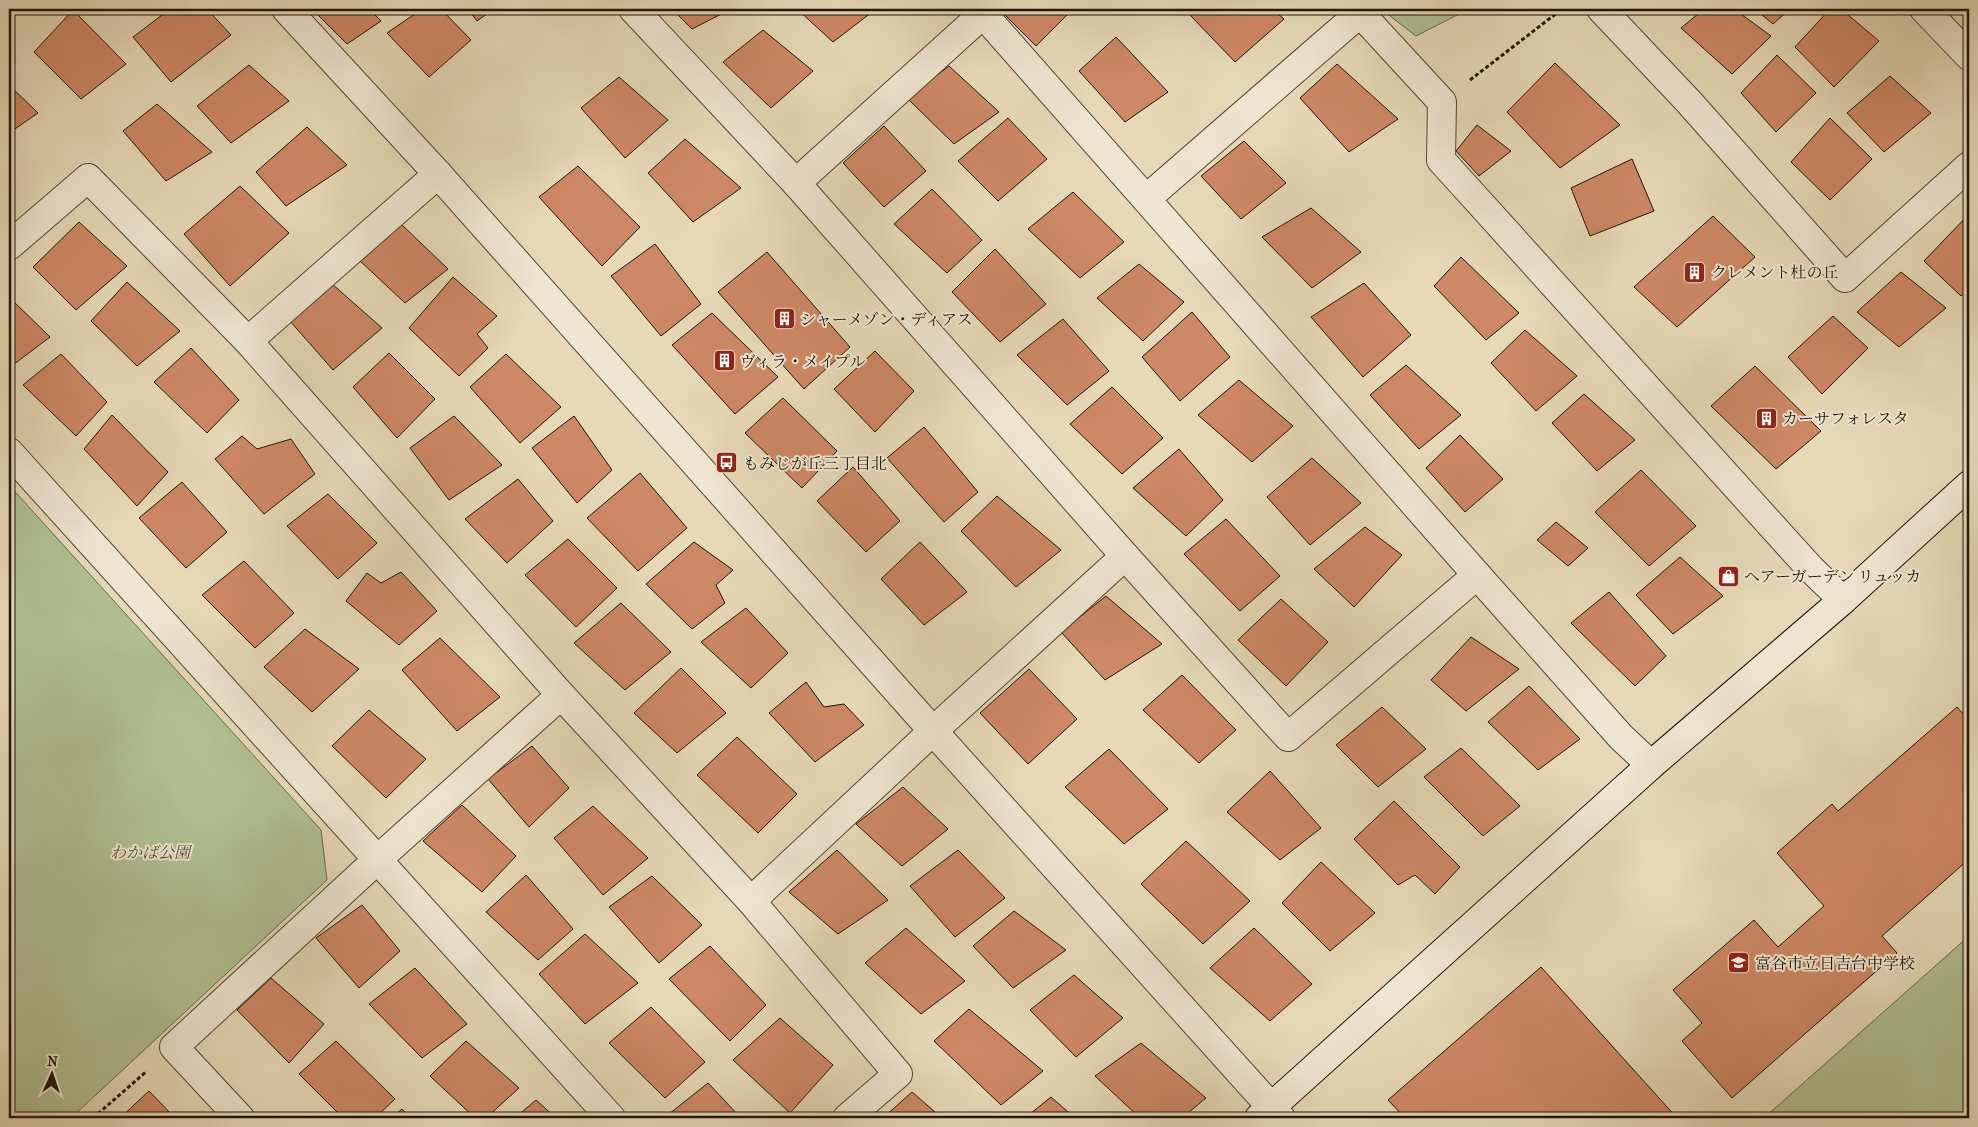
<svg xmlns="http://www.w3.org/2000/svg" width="1978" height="1127" viewBox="0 0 1978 1127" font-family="'IM FELL French Canon','Noto Serif JP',serif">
<rect width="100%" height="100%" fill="#e7d9b8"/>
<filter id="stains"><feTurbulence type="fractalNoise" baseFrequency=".004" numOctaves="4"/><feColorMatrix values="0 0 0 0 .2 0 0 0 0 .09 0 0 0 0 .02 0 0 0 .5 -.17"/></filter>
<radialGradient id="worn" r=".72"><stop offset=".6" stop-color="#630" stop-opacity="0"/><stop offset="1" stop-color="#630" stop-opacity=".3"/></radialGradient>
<!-- green -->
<g fill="#b0c093" stroke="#686a4e">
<path d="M1381 9H1469L1416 36Z"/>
<path d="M9 485 321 830 327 880 71 1118H9Z"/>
<path d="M1969 936V1118H1764Z"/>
</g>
<!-- building -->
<g fill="#cd8865" stroke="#1f150a">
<path d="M170 9H207L231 35 171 82 133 37Z"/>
<path d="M312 9H369L381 21 347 44Z"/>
<path d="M422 9H441L471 40 429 77 387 33Z"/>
<path d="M468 9H494L477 21Z"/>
<path d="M672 9H731L692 29Z"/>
<path d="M797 9H876L833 42Z"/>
<path d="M999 9H1073L1036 46Z"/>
<path d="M1157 9H1167L1162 14Z"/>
<path d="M1195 9H1272L1284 19 1235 62 1189 14Z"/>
<path d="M1704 9H1734L1771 36 1732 74 1681 28Z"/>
<path d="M1755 9H1790L1773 24Z"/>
<path d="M1830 9H1841L1879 41 1834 87 1795 47Z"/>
<path d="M73 10 126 64 81 99 34 52Z"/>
<path d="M763 30 813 71 771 108 723 62Z"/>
<path d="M1116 37 1168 92 1125 122 1079 71Z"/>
<path d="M1777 55 1816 93 1776 132 1741 93Z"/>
<path d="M1555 63 1620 125 1560 168 1507 112Z"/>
<path d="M1337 64 1398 119 1349 152 1300 98Z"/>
<path d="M249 65 289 101 231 143 197 106Z"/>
<path d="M949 66 999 112 954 144 907 98Z"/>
<path d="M1890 76 1931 113 1884 152 1847 113Z"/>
<path d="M619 77 668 120 625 158 581 108Z"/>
<path d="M9 85 38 113 9 133Z"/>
<path d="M157 104 212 152 166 181 123 131Z"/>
<path d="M1008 118 1047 159 998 201 958 161Z"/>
<path d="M1830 118 1872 159 1830 200 1791 162Z"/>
<path d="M1477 125 1511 151 1479 176 1456 151Z"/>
<path d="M884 126 926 171 884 207 843 163Z"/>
<path d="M307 127 347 165 286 206 256 172Z"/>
<path d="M685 139 741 188 693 222 648 173Z"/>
<path d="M1244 141 1286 183 1241 219 1201 176Z"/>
<path d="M1632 159 1654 211 1590 236 1571 188Z"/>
<path d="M578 166 640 227 602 266 539 197Z"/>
<path d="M240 186 289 233 230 286 184 234Z"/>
<path d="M932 189 982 240 947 273 894 224Z"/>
<path d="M1073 192 1124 242 1080 278 1028 229Z"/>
<path d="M1311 208 1361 252 1312 288 1262 237Z"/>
<path d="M1969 214V288L1961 296 1924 261Z"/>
<path d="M1713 216 1755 257 1677 327 1634 287Z"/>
<path d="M79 222 127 266 76 310 33 267Z"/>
<path d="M400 223 448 269 405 303 358 259Z"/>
<path d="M655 244 701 304 661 336 611 276Z"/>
<path d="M995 249 1046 304 1000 342 952 292Z"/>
<path d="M767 252 850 347 804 389 718 292Z"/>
<path d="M1461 257 1519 313 1486 340 1434 286Z"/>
<path d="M1139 264 1184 302 1143 341 1097 298Z"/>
<path d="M1901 272 1946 308 1899 347 1857 312Z"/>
<path d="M453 277 497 316 477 334 488 348 459 376 409 328Z"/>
<path d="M127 282 180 331 137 366 91 321Z"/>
<path d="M331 283 382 328 333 370 290 321Z"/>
<path d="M1364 283 1411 335 1363 377 1311 317Z"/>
<path d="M9 297 50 337 9 368Z"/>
<path d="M1192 312 1230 357 1180 401 1142 357Z"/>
<path d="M712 313 778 377 735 414 672 345Z"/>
<path d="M1833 316 1868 348 1822 394 1788 357Z"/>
<path d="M1063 319 1109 371 1067 405 1017 355Z"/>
<path d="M1525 330 1577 376 1536 411 1491 363Z"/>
<path d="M191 348 239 400 207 433 154 382Z"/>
<path d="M875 351 914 391 875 432 834 389Z"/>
<path d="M389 353 435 399 397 438 353 387Z"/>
<path d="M61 354 107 402 76 436 23 385Z"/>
<path d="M506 354 561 407 520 443 470 387Z"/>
<path d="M1406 365 1461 415 1419 449 1370 395Z"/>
<path d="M1755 366 1821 431 1776 469 1711 406Z"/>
<path d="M1239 380 1293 426 1252 462 1198 415Z"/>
<path d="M1112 387 1163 438 1122 474 1070 424Z"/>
<path d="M1584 394 1635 440 1597 471 1552 423Z"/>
<path d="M783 398 837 451 802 488 745 433Z"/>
<path d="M112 415 168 472 137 506 84 449Z"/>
<path d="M454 416 502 465 449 500 410 448Z"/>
<path d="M574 416 612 470 577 503 532 448Z"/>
<path d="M924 427 978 492 944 522 887 458Z"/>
<path d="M1460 435 1503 479 1465 512 1426 468Z"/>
<path d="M242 436 257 449 291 439 315 474 264 514 215 459Z"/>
<path d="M1179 449 1223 500 1186 536 1133 488Z"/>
<path d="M1312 458 1361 503 1310 545 1267 497Z"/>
<path d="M853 467 900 521 866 552 817 501Z"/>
<path d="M1641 470 1696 526 1649 566 1595 512Z"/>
<path d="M640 473 687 528 638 571 587 518Z"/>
<path d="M518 479 553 521 507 563 465 519Z"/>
<path d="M182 482 227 532 186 568 139 518Z"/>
<path d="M328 494 377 543 338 579 287 526Z"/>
<path d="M997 496 1061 550 1016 587 961 531Z"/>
<path d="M1226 519 1280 576 1240 611 1184 554Z"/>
<path d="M1556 522 1588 548 1568 566 1537 540Z"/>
<path d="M1365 527 1402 555 1354 607 1314 569Z"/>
<path d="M568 539 617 588 576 627 525 575Z"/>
<path d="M694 542 733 570 716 585 725 603 692 629 646 584Z"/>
<path d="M920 542 967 592 924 625 881 579Z"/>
<path d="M1680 557 1723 596 1673 634 1636 595Z"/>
<path d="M244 561 294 613 255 648 202 595Z"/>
<path d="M401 572 437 611 399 645 346 601 367 573 381 583Z"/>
<path d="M1609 592 1666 656 1635 686 1571 623Z"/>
<path d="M1106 596 1162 644 1105 680 1061 632Z"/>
<path d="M1281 599 1328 642 1286 686 1238 640Z"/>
<path d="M621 603 671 652 625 690 574 643Z"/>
<path d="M746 608 788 653 751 688 701 642Z"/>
<path d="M305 629 359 669 312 712 264 667Z"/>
<path d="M1471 637 1519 669 1466 711 1431 680Z"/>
<path d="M440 638 500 697 457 731 402 670Z"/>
<path d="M681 668 726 713 677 753 634 713Z"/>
<path d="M1029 669 1077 719 1028 764 980 713Z"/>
<path d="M1182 675 1236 730 1199 763 1143 710Z"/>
<path d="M806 682 824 707 844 704 864 725 815 762 769 713Z"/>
<path d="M1529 686 1580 739 1538 770 1488 722Z"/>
<path d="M1382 707 1426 749 1378 787 1336 745Z"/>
<path d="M1957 707 1969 721V859L1882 936 1897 953 1732 1098 1682 1041 1702 1023 1673 990 1754 920 1778 947 1824 906 1777 853 1832 804 1838 811Z"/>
<path d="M369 710 426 759 386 798 332 746Z"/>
<path d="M737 737 797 794 758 833 697 775Z"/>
<path d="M532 746 569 788 529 827 488 779Z"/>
<path d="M1461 748 1520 806 1483 836 1424 777Z"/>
<path d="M1109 749 1168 809 1124 844 1065 787Z"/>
<path d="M1270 771 1321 828 1280 860 1227 812Z"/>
<path d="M903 787 948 829 902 866 856 824Z"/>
<path d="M1394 801 1460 867 1435 894 1415 875 1398 885 1354 839Z"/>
<path d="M462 805 516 856 482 892 423 841Z"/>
<path d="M593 806 648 858 603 895 554 838Z"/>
<path d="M1186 841 1250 901 1203 944 1141 884Z"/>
<path d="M837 850 888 900 838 934 789 892Z"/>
<path d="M958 850 1005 898 955 937 910 886Z"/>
<path d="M1321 862 1375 913 1330 951 1282 903Z"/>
<path d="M526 875 573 929 538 960 486 912Z"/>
<path d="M652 876 702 925 659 963 609 907Z"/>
<path d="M362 905 400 951 359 988 316 938Z"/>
<path d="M1014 911 1066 950 1013 988 973 946Z"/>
<path d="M906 928 965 981 921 1014 865 963Z"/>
<path d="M1254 928 1312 984 1270 1021 1210 968Z"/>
<path d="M585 934 638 983 585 1024 539 974Z"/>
<path d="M710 946 766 1005 730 1041 669 979Z"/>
<path d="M1541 967 1677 1118H1405L1388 1100Z"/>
<path d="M415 968 467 1024 422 1058 369 1004Z"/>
<path d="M1074 975 1123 1018 1076 1057 1030 1010Z"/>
<path d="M271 978 324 1024 289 1063 237 1010Z"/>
<path d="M651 1007 705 1062 665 1098 609 1043Z"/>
<path d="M969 1009 1043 1071 1001 1105 934 1041Z"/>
<path d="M780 1018 833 1065 790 1113 733 1060Z"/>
<path d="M336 1041 395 1099 375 1118H343L299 1074Z"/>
<path d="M466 1041 519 1088 486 1118H475L430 1076Z"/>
<path d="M1141 1043 1206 1098 1182 1118H1140L1095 1076Z"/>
<path d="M708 1083 741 1118H664Z"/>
<path d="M149 1091 175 1118H120Z"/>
<path d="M912 1092 942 1118H883Z"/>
<path d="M1051 1097 1075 1118H1025Z"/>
<path d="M536 1100 556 1118H515Z"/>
<path d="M402 1109 410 1118H391Z"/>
</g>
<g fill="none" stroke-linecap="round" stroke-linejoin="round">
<defs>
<g id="street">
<path d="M286 9 438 174 933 731 1281 1118"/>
<path d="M633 9 796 183 1125 556 1288 737 1477 575"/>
<path d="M1354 9 1360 13 1442 102 1441 160 1810 568 1843 600"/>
<path d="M1601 9 1689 102 1845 278 1969 166"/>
<path d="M1924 9 1969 56"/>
<path d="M796 183 983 14 1477 575 1621 737 1651 765"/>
<path d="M1146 199 1360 13"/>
<path d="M9 246 88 178 248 341 561 695 751 901 898 1074 847 1118"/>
<path d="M248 341 438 174"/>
<path d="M9 452 611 1118"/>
<path d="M751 901 933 731 1125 556"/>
<path d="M240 1118 174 1047 378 859 561 695"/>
</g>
<path id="secondary" d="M1259 1118 1651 765 1843 600 1969 485"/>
</defs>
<!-- street casing -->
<use href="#street" stroke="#514636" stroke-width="30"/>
<!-- secondary casing -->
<use href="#secondary" stroke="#1f150a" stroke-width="30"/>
<!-- path -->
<g stroke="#1f150a" stroke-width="3" stroke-dasharray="4 2.5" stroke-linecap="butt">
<path d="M1470 80 1562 9"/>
<path d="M93 1118 147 1071"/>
</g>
<!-- street -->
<use href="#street" stroke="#efe6d1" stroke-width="28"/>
<!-- secondary -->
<use href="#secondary" stroke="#efe6d1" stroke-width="28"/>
</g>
<!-- icons -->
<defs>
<symbol id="building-square" viewBox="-11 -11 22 22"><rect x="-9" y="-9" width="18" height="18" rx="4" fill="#8f2418" stroke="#efe6d1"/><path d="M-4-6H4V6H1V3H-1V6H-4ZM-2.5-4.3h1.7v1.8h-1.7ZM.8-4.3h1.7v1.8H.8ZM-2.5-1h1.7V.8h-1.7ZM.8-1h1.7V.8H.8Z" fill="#fff"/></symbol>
<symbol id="bus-square" viewBox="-11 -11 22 22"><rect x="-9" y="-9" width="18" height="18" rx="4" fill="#8f2418" stroke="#efe6d1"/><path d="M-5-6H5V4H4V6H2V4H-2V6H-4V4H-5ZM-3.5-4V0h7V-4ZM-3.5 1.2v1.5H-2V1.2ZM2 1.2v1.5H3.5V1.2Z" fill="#fff"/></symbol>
<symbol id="shop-square" viewBox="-11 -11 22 22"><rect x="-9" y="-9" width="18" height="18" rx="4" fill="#8f2418" stroke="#efe6d1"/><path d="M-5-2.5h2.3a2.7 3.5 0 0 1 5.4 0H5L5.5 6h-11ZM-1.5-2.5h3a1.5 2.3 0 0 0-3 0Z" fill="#fff"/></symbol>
<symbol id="school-square" viewBox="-11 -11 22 22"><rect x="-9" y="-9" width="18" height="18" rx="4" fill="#8f2418" stroke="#efe6d1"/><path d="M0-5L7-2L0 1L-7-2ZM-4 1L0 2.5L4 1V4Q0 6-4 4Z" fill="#fff"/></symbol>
</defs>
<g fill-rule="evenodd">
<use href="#building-square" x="1682" y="260" width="25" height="25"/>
<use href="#building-square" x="772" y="306" width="25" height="25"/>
<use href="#building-square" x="712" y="348" width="25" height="25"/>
<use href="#building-square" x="1754" y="406" width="25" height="25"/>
<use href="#bus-square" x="714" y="450" width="25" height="25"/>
<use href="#shop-square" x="1716" y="564" width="25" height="25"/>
<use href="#school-square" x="1726" y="950" width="25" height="25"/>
</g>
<g text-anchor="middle" stroke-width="4" stroke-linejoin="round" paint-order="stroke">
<!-- poi labels -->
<g font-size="16" fill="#1f150a" stroke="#efe6d1" text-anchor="start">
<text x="1711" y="278">クレメント杜の丘</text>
<text x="800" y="325">シャーメゾン・ディアス</text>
<text x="740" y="367">ヴィラ・メイプル</text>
<text x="1782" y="424">カーサフォレスタ</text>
<text x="743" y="469">もみじが丘三丁目北</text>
<text x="1744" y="582">ヘアーガーデン リュッカ</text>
<text x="1755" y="969">富谷市立日吉台中学校</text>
</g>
<!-- park labels -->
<g font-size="16" font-style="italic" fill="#52513a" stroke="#efe6d1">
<text x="150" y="858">わかば公園</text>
</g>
</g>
<!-- margin -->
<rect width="1978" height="1127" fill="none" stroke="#e7d9b8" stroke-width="30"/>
<rect x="10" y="10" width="1958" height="1107" fill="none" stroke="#1f150a" stroke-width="2.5"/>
<rect x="15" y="15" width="1948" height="1097" fill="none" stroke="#1f150a"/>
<!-- north arrow -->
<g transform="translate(52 1074) rotate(3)" stroke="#efe6d1" stroke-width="4" paint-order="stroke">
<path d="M0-4L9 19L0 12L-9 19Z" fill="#1f150a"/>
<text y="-8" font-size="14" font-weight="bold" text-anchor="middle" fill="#1f150a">N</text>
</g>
<rect width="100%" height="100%" filter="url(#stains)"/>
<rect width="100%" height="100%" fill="url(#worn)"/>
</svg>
